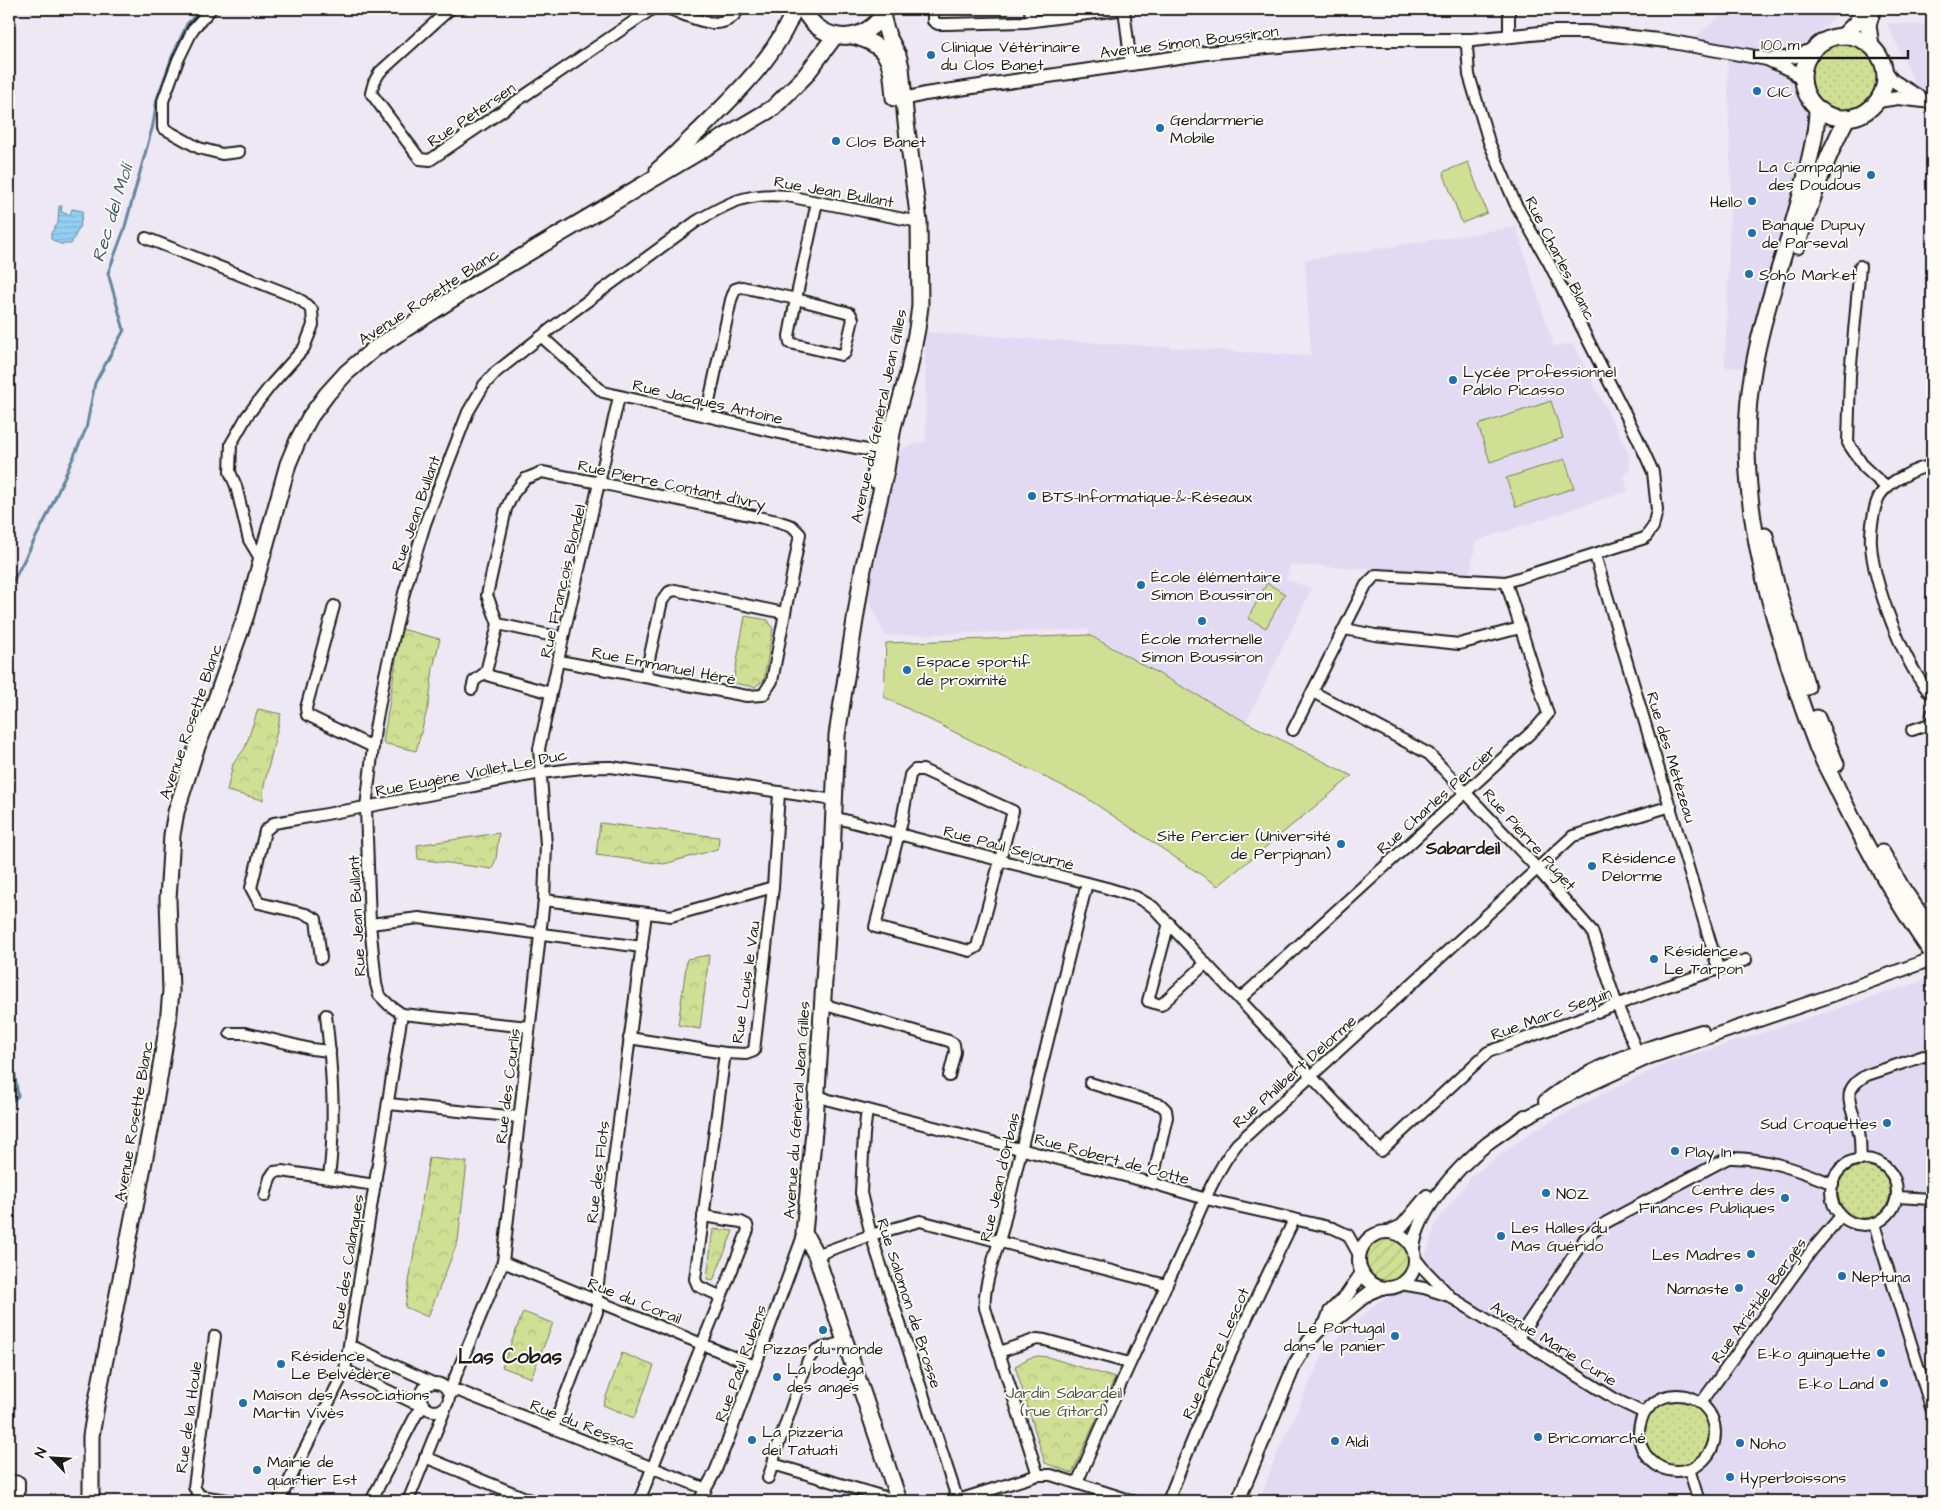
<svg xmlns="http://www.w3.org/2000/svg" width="1941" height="1510" viewBox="0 0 1941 1510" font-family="'Architects Daughter',sans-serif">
<defs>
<pattern id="grass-dots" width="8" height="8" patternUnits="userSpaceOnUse" patternTransform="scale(1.25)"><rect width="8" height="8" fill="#cfdf93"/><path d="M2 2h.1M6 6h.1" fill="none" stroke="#b1bf7e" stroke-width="1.8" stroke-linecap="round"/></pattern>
<pattern id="park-crowns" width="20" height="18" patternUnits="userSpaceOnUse" patternTransform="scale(1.25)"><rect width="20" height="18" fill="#cfdf93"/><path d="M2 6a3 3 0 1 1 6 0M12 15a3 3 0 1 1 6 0" fill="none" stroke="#b1bf7e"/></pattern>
<pattern id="garden-furrows" width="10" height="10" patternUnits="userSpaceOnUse" patternTransform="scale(1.25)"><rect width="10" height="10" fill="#cfdf93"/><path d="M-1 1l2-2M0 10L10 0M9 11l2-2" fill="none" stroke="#b1bf7e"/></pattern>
<pattern id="water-rules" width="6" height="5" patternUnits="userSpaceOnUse" patternTransform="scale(1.25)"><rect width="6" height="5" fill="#93cff4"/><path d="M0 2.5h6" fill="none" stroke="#7eb1d1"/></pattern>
</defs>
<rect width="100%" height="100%" fill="#ede8f4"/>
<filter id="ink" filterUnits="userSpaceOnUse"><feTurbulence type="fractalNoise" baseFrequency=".02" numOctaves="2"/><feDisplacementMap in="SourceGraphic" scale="10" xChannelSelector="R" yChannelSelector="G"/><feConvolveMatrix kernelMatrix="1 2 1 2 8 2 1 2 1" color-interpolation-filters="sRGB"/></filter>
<g filter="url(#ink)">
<!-- built -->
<g fill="#e2daf2">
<path d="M1728 9H1845L1798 49 1796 81 1812 119 1806 151 1745 368 1725 367 1731 184 1727 56 1696 37Z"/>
<path d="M1887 23 1932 25V90L1917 88Z"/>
<path d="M1516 227 1554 347 1573 343 1628 452 1630 469 1624 477 1628 491 1476 541 1470 573 1289 565 1287 580 1312 588 1246 722 1090 635 1089 629 885 636 863 588 901 449 926 441 925 332 1311 356 1305 260Z"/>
<path d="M1932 978V1501H1260L1276 1456 1325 1350 1378 1302 1418 1278 1436 1223 1473 1175 1534 1130 1606 1092 1668 1063Z"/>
</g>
<!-- grass -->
<g fill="url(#grass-dots)" stroke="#767e58">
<circle cx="1845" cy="77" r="34"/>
<circle cx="1864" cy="1192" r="26"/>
<circle cx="1677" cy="1433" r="38"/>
</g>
<!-- park -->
<g fill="url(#park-crowns)" stroke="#767e58">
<path d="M745 616 768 620 773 629 764 680 755 687 733 683Z"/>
<path d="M401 629 440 639 433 668 429 703 416 751 383 743Z"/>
<path d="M258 709 281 714 263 790V800L227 791 233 764 245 748Z"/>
<path d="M600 823 719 837 718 849 664 864 596 855Z"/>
<path d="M499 833 496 859 492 869 418 859 417 845Z"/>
<path d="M709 955 700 1029 678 1025 687 959Z"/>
<path d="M429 1158 467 1162 458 1241 428 1317 405 1307Z"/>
<path d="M713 1229 733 1231 713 1281 707 1279Z"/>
<path d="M523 1312 553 1323 531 1378 502 1367Z"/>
<path d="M622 1353 654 1366 634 1418 603 1405Z"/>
<path d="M1038 1356 1048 1357 1115 1378 1072 1473 1045 1463 1015 1366 1029 1358Z"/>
</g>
<!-- garden -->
<circle fill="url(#garden-furrows)" stroke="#767e58" cx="1387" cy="1259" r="22"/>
<!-- pitch -->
<g fill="#cfdf93" stroke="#767e58">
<path d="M1468 162 1487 213 1462 223 1443 172Z"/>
<path d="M1551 401 1563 438 1490 462 1478 425Z"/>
<path d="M1565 459 1574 488 1516 507 1506 478Z"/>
<path d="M1267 583 1285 594 1266 628 1248 618Z"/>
<path d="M1089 635 1246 722 1352 776 1218 886 1085 797 884 697 886 643Z"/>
</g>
<!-- water -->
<path fill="url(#water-rules)" stroke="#63879e" d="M59 206H62L61 212 70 215 72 209 83 211 80 226 71 244H60L51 239V233L58 223Z"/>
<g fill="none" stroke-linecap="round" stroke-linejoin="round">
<!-- stream -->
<g stroke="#63879e" stroke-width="3">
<path d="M9 589 47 516 86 429 95 383 124 330 108 273 124 230 153 125 157 99 172 57 187 24 201 9"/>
<path d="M9 1062 14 1070 18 1096 9 1103"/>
<path d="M9 1462 11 1477"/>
</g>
<defs>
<g id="minor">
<path d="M211 9 193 29 178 60 163 101V128L199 148 222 154 239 152"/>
<path d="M450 9 380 72 374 82 371 93 420 159 430 160 652 9"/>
<path d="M669 9C692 17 722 36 739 9"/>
<path d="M933 9V21L938 24H946L1026 22 1126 9"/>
<path d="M1030 9 1031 21"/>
<path d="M1124 9 1131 65"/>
<path d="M1509 36V9"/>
<path d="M146 238 293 296 302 301 312 310 313 325 304 348 271 385 247 416 231 444 230 472 236 486 249 540 261 560"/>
<path d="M1860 266 1850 375 1848 443 1864 467 1887 488"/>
<path d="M796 299 850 313 853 319 845 353 841 355 790 343 789 336Z"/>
<path d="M542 337 603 392 788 435 883 453"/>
<path d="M619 397 563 638 539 749 546 845 544 900 503 1262 449 1392 459 1391 706 1489"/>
<path d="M706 416 731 300 735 289 742 287 796 299 817 202"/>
<path d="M1932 466C1921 467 1914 470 1904 476 1895 480 1886 486 1880 495 1874 504 1870 533 1871 544 1873 582 1905 668 1932 695"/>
<path d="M1595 555 1718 968"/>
<path d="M334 606 306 708 307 715 373 747"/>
<path d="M498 624 487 595 506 509 513 494 525 479 542 472 600 483 777 521 792 526 800 534 772 681 763 695 747 696 559 661"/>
<path d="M1345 629 1375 635 1459 644 1520 628"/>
<path d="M645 677 662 601 669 592 675 590 784 613"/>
<path d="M472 689 474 681 486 672"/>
<path d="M1313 692 1429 754 1533 864 1592 931 1617 1005 1639 1056"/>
<path d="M551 693 490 676 486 672 498 624 563 638"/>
<path d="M1293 730 1366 585 1376 575 1506 582 1645 538 1653 527 1657 510 1653 472 1637 437 1549 263 1515 203 1489 142 1469 75 1467 46 1462 40"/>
<path d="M1912 730 1930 724 1932 714"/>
<path d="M915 770H923L1013 811 977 947 970 951 875 927 902 821 910 775Z"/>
<path d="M833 817 1107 888 1136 897 1153 907 1381 1151 1488 1052 1665 987 1746 960"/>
<path d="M544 900 671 916 773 887"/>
<path d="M1169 923 1148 1001 1161 1005 1205 964"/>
<path d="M370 924 419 918 642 947"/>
<path d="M321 958 316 919 306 914 259 903 251 888 265 831 274 823C334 813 394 802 453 790 506 780 557 767 611 767L834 800"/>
<path d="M1240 999 1537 727 1548 714 1506 582"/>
<path d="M822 1004 949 1041 954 1044 955 1052 949 1076"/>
<path d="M326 1015C332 1068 336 1124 329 1177"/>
<path d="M529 1027 402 1014 389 1005 379 995 376 984 370 924 366 808 375 729 385 675 404 593 425 524 442 479 468 412 484 385 496 372 571 313 697 221C729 202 749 192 787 196L919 222"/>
<path d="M230 1033H245L311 1049 330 1051"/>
<path d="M629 1038 725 1053 746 1054 754 1051 773 887 779 793"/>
<path d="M1090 1083 1161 1105 1166 1110 1167 1117 1152 1183"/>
<path d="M817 1095 829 1100 1152 1183 1206 1199 1333 1228 1348 1235 1359 1255"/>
<path d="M389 1104 518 1117"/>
<path d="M867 1110 864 1134 861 1193 871 1235 958 1501"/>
<circle cx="1864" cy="1192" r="33"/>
<path d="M1861 1160C1860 1151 1861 1141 1859 1132 1853 1108 1837 1091 1867 1075L1924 1056"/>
<path d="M265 1196 270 1178 274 1172 282 1171 375 1185"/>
<path d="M1897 1197 1932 1199"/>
<path d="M1874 1224 1932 1411"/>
<path d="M816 1255 871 1235 920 1221 1166 1285"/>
<path d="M1415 1258 1423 1268 1449 1295"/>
<path d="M503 1262 755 1366"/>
<path d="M1401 1284 1424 1288 1449 1296 1615 1399 1644 1413"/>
<path d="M720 1296 698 1286 695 1279 725 1053"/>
<path d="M215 1336 194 1487 200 1496 235 1501"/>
<path d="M1517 1339 1586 1237 1607 1222 1728 1158C1764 1157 1799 1170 1833 1184"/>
<path d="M847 1341 816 1350 808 1360 775 1454 773 1464 898 1501"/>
<path d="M349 1349 356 1348 433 1383"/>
<path d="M999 1352 1037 1339 1045 1340 1129 1363"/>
<path d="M345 1370 412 1402 424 1406 416 1415 371 1501"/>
<circle cx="435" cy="1397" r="14"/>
<circle cx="1677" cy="1433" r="38"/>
<path d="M1701 1403 1812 1250 1841 1216"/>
<path d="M553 1428 597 1312V1291L646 913"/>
<path d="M425 1457 533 1501"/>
<path d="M1689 1469 1699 1501"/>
<path d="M1038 1475 985 1308C982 1286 999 1246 1004 1223 1030 1109 1059 996 1087 883"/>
<path d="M768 1478 773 1464"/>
<path d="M9 1480 19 1482V1490L13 1501"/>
<path d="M1077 1483C1109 1407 1144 1333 1179 1258 1195 1224 1213 1173 1237 1144L1573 836 1671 806"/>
<path d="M958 1500 1038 1475H1051L1133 1501"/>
<path d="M279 1501 345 1370 402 1014"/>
<path d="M408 1501 446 1407"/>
<path d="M639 1501 748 1230 747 1225 741 1222 703 1216"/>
<path d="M699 1501 715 1472 730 1435 804 1233"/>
<path d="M1168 1501C1205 1405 1249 1312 1294 1220"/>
</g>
<g id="tertiary">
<path d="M1772 59C1788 59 1801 56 1815 48"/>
<path d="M1885 70 1892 80 1921 98"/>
<path d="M897 96 898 98 904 99 925 94 1206 53 1340 40H1472L1551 32H1587L1667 41 1767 59 1793 71 1804 82"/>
<path d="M1878 101 1898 98 1932 102"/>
<path d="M1545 1101C1590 1065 1648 1047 1702 1031"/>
<path d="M1519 1121 1582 1088 1650 1057 1824 998 1932 959"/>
<path d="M1391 1231 1402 1226 1427 1196"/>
<circle cx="1387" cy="1260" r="28"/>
<path d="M1413 1248C1418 1209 1458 1167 1488 1143 1500 1134 1513 1126 1525 1116"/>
<path d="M1326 1323 1333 1322 1369 1293 1381 1288"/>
<path d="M1238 1501 1295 1364 1309 1341 1326 1323 1330 1312 1347 1295 1362 1273"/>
</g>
<g id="secondary">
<path d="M803 9C821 45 867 46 886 9"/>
<path d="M882 16 888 36 898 55 901 67 906 122 919 222 920 306 917 329 909 370 893 427 886 470 863 569 837 735 832 857 815 1121 804 1233 816 1255 899 1501"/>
<path d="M853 36C891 46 891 62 894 98"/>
<path d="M1843 36 1857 22 1863 9"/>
<circle cx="1844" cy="77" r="41"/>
<path d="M1871 46 1868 25 1873 9"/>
<path d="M1817 108C1817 129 1812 149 1807 170 1793 236 1766 298 1754 365 1737 454 1753 544 1778 630 1789 667 1801 705 1815 741 1821 759 1832 776 1840 794 1867 849 1897 903 1932 953"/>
<path d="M658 170C673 157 686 143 700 130 734 96 778 55 794 9"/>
<path d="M1797 246C1811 202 1825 159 1847 118"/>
<path d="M875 480 877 452 884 427"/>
<path d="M1765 536 1777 588 1807 687"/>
<path d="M1817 718 1836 764"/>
<path d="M1882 853 1901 887 1932 932"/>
<path d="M91 1501V1436L97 1400 152 1121 168 1023 171 991 168 899 172 835 176 812 196 749 215 702 246 615 288 464 298 440 310 417 327 394 346 373 374 349 479 282 773 108 805 76 835 36"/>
</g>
</defs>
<!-- minor casing -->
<use href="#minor" stroke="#1c1c1c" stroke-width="14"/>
<!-- tertiary casing -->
<use href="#tertiary" stroke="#1c1c1c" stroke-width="16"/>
<!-- secondary casing -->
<use href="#secondary" stroke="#1c1c1c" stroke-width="19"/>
<!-- minor -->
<use href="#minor" stroke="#fdfcf7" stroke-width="10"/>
<!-- tertiary -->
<use href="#tertiary" stroke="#fdfcf7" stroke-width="12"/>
<!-- secondary -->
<use href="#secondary" stroke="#fdfcf7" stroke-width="15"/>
</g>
</g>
<!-- markers -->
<g fill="#1f6fb2" stroke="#fdfcf7" stroke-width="2">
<circle cx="931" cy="55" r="5"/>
<circle cx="1757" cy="91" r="5"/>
<circle cx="1160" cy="128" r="5"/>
<circle cx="836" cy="141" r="5"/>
<circle cx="1871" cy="175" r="5"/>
<circle cx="1752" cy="201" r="5"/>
<circle cx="1752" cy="233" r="5"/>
<circle cx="1749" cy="274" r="5"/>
<circle cx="1453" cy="380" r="5"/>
<circle cx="1032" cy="496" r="5"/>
<circle cx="1141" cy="585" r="5"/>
<circle cx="1202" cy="621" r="5"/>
<circle cx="907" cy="670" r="5"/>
<circle cx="1341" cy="844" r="5"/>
<circle cx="1592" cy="866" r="5"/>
<circle cx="1654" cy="959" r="5"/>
<circle cx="1887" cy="1123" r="5"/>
<circle cx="1675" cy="1151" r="5"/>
<circle cx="1546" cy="1193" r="5"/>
<circle cx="1785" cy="1198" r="5"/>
<circle cx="1501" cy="1236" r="5"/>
<circle cx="1751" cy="1254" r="5"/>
<circle cx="1842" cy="1276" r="5"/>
<circle cx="1739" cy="1288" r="5"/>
<circle cx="823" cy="1330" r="5"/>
<circle cx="1395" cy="1336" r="5"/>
<circle cx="1881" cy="1353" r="5"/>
<circle cx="281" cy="1364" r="5"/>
<circle cx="777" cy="1377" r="5"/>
<circle cx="1884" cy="1383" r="5"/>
<circle cx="243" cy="1403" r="5"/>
<circle cx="1538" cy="1437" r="5"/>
<circle cx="752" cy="1440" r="5"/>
<circle cx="1335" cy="1441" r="5"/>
<circle cx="1740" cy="1443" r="5"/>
<circle cx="257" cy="1470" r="5"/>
<circle cx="1730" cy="1477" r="5"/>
</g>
<g text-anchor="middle" stroke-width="4" stroke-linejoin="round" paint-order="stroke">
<!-- street labels -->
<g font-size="16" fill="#1c1c1c" stroke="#fdfcf7">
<text transform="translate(1189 41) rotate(-7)" y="6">Avenue Simon Boussiron</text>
<text transform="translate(471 114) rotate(-34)" y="6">Rue Petersen</text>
<text transform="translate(834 191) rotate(10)" y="6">Rue Jean Bullant</text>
<text transform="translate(1561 258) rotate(63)" y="6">Rue Charles Blanc</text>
<text transform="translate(428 296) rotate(-33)" y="6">Avenue Rosette Blanc</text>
<text transform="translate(708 401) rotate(13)" y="6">Rue Jacques Antoine</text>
<text transform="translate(878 416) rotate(-78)" y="6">Avenue du Général Jean Gilles</text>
<text transform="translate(672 484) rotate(12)" y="6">Rue Pierre Contant d'Ivry</text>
<text transform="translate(415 513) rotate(-71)" y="6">Rue Jean Bullant</text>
<text transform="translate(562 581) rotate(-77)" y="6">Rue François Blondel</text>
<text transform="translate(664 665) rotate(11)" y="6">Rue Emmanuel Héré</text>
<text transform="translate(190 721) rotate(-71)" y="6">Avenue Rosette Blanc</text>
<text transform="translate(1672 757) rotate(73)" y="6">Rue des Métézeau</text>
<text transform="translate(471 772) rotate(-11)" y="6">Rue Eugène Viollet Le Duc</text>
<text transform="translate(1436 799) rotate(-42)" y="6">Rue Charles Percier</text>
<text transform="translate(1530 839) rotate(48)" y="6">Rue Pierre Puget</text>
<text transform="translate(1009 847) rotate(15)" y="6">Rue Paul Sejourné</text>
<text transform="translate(356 916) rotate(-93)" y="6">Rue Jean Bullant</text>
<text transform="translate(745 982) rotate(-82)" y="6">Rue Louis le Vau</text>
<text transform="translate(1551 1013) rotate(-20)" y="6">Rue Marc Seguin</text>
<text transform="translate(1294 1071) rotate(-42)" y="6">Rue Philibert Delorme</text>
<text transform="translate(507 1086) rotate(-83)" y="6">Rue des Courlis</text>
<text transform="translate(796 1110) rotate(-86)" y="6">Avenue du Général Jean Gilles</text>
<text transform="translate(133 1121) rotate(-80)" y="6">Avenue Rosette Blanc</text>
<text transform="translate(1112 1158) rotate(15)" y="6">Rue Robert de Cotte</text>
<text transform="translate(597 1172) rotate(-83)" y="6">Rue des Flots</text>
<text transform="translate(999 1177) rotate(-77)" y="6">Rue Jean d'Orbais</text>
<text transform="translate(347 1262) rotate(-81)" y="6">Rue des Calanques</text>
<text transform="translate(635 1300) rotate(22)" y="6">Rue du Corail</text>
<text transform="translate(1758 1300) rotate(-54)" y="6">Rue Aristide Bergès</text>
<text transform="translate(910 1303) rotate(72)" y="6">Rue Salomon de Brosse</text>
<text transform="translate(1554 1343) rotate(32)" y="6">Avenue Marie Curie</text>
<text transform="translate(1215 1353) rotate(-66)" y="6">Rue Pierre Lescot</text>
<text transform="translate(740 1363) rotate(-70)" y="6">Rue Paul Rubens</text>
<text transform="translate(188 1417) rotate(-82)" y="6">Rue de la Houle</text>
<text transform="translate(583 1424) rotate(22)" y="6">Rue du Ressac</text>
</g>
<!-- poi labels -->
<g font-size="16" fill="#1c1c1c" stroke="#fdfcf7" text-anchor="start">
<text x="941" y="52">Clinique Vétérinaire<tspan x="941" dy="18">du Clos Banet</tspan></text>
<text x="1767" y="97">CIC</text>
<text x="1170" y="125">Gendarmerie<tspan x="1170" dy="18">Mobile</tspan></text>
<text x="846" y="147">Clos Banet</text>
<text x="1861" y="172" text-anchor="end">La Compagnie<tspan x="1861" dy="18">des Doudous</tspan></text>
<text x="1742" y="207" text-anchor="end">Hello</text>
<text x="1762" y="230">Banque Dupuy<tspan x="1762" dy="18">de Parseval</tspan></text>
<text x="1759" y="280">Soho Market</text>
<text x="1463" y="377">Lycée professionnel<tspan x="1463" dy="18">Pablo Picasso</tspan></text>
<text x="1042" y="502">BTS-Informatique-&amp;-Réseaux</text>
<text x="1151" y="582">École élémentaire<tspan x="1151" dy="18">Simon Boussiron</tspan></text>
<text x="1202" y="644" text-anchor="middle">École maternelle<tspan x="1202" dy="18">Simon Boussiron</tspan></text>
<text x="917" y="667">Espace sportif<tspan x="917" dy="18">de proximité</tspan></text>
<text x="1331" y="841" text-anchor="end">Site Percier (Université<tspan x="1331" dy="18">de Perpignan)</tspan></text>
<text x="1602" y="863">Résidence<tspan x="1602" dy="18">Delorme</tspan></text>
<text x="1664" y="956">Résidence<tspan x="1664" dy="18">Le Tarpon</tspan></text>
<text x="1877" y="1129" text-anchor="end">Sud Croquettes</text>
<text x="1685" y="1157">Play In</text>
<text x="1775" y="1195" text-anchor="end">Centre des<tspan x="1775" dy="18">Finances Publiques</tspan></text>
<text x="1556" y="1199">NOZ</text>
<text x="1511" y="1233">Les Halles du<tspan x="1511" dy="18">Mas Guérido</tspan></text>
<text x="1741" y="1260" text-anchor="end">Les Madres</text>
<text x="1852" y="1282">Neptuna</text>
<text x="1729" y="1294" text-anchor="end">Namaste</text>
<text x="1385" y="1333" text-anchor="end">Le Portugal<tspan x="1385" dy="18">dans le panier</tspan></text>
<text x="823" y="1354" text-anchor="middle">Pizzas du monde</text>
<text x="1871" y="1359" text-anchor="end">E-ko guinguette</text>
<text x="291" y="1361">Résidence<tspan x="291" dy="18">Le Belvédère</tspan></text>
<text x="787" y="1374">La bodega<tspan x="787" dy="18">des anges</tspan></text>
<text x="1874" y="1389" text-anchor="end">E-ko Land</text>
<text x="253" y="1400">Maison des Associations<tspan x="253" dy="18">Martin Vivès</tspan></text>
<text x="762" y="1437">La pizzeria<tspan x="762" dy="18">dei Tatuati</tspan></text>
<text x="1548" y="1443">Bricomarché</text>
<text x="1345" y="1447">Aldi</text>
<text x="1750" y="1449">Noho</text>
<text x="267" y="1467">Mairie de<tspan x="267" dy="18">quartier Est</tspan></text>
<text x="1740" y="1483">Hyperboissons</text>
</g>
<!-- park labels -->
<g font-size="16" fill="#525640" stroke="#fdfcf7">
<text x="1064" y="1398">Jardin Sabardeil<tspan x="1064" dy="18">(rue Gitard)</tspan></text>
</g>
<!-- water labels -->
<g font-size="18" font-style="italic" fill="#465b68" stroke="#fdfcf7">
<text transform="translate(112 213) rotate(-73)" y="6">Rec del Molí</text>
</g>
<!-- neighbourhood labels -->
<g font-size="18" font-weight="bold" fill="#1c1c1c" stroke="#fdfcf7">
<text x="1463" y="854">Sabardeil</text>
</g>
<!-- district labels -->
<g font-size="21" font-weight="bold" fill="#1c1c1c" stroke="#fdfcf7">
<text x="510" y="1363">Las Cobas</text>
</g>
</g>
<!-- margin -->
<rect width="1941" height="1510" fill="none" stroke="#fdfcf7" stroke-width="30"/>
<rect x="15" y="15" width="1911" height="1480" fill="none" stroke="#1c1c1c" stroke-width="2" filter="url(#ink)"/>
<!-- north arrow -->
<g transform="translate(52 1458) rotate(295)" stroke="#fdfcf7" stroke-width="4" paint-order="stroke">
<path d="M0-4L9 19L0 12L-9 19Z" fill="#1c1c1c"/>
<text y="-8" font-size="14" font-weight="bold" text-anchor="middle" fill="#1c1c1c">N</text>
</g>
<!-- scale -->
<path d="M1754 50v8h154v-8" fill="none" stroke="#1c1c1c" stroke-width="2.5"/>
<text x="1761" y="50" font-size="15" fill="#1c1c1c" stroke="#fdfcf7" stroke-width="4" paint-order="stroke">100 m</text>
</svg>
